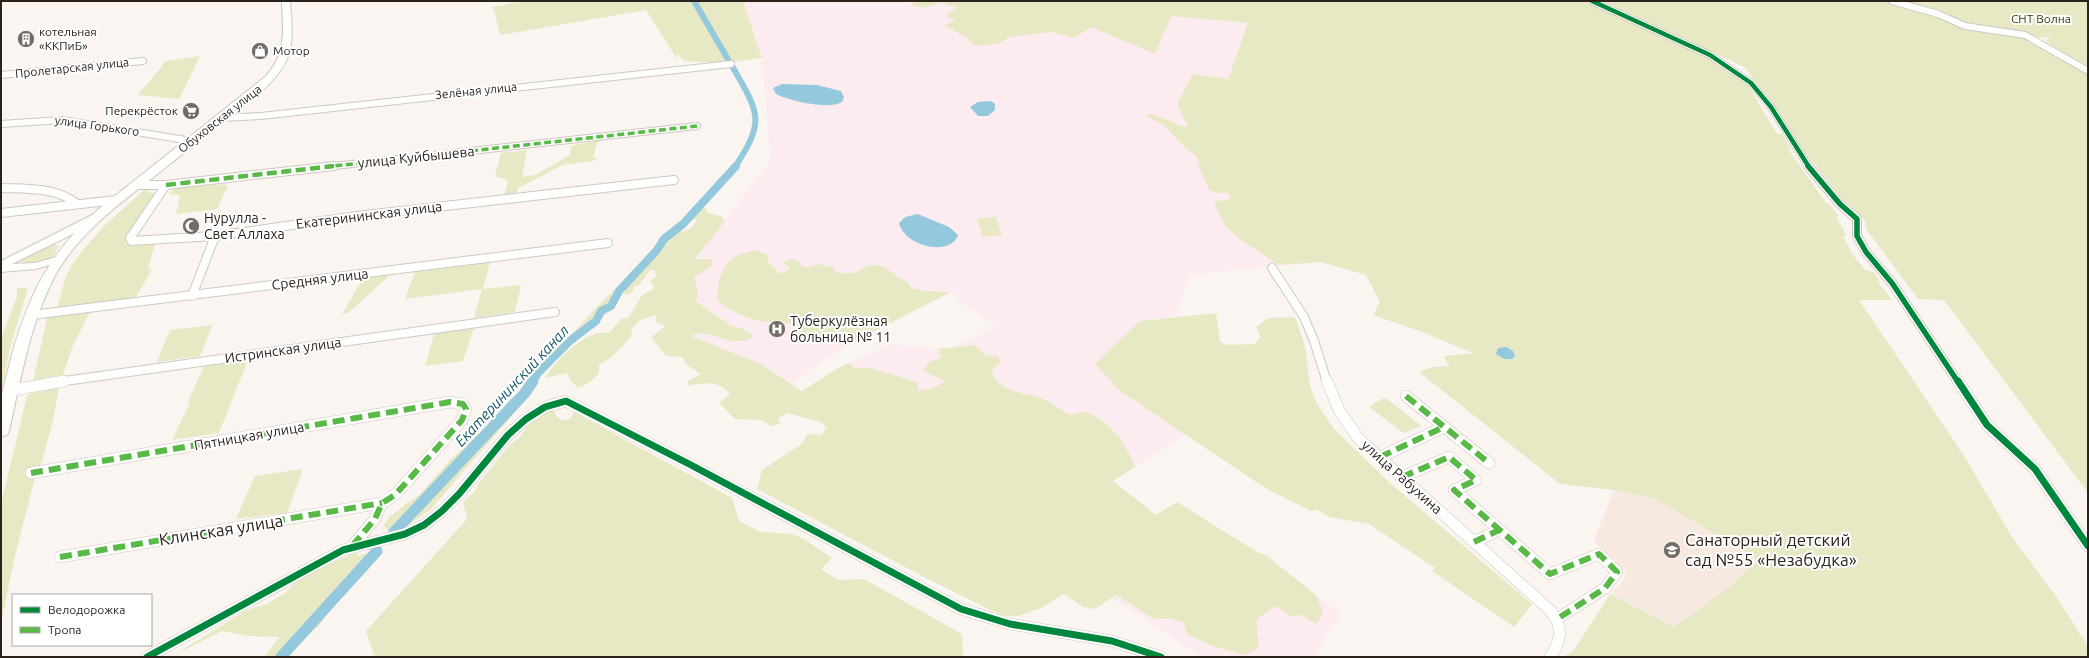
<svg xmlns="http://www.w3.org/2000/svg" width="2089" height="658" viewBox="0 0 2089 658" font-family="Ubuntu,sans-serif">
<rect width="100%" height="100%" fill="#faf5f0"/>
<!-- education -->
<path fill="#f8e9e0" d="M1614 490 1655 499 1759 560 1730 586 1673 627 1610 594 1625 579 1626 571 1614 565 1594 540Z"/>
<!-- medical -->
<path fill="#fcecef" d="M743 1H1046L1248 23 1228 79 1193 74 1355 271 1321 262 1189 275 1176 316 1140 321 1119 390 1186 435 1113 481 1156 515 1177 502 1257 552 1267 556 1341 614 1315 653 1316 657H1202L934 481 838 368 892 344 938 349 954 347 996 327 959 301 957 296 951 292 849 344 792 383 761 364 656 322V310L768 164 770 158 763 66H759V63L764 62Z"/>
<!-- green -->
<g fill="#e7e9c5">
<path d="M525 1H743L762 58 724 63 684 61 677 53V59L646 10 500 35 495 13 492 7Z"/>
<path d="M919 1H1558L1562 3 1564 1H1584L1719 63 1736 74 1748 85 1777 134H1782L1791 149H1788L1826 203 1829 204 1839 216 1836 217 1847 236H1843L1851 252 1865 270 1874 272 1880 281H1877L1892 300H1859L1963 454 2012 537 2055 595 2088 646V657H1564L1574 650 1610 594 1674 627 1730 586 1759 560 1655 499 1614 490 1560 484 1419 372 1433 367 1449 366 1444 356 1473 353 1417 330 1373 315 1380 302 1366 275 1321 262 1279 265 1241 240 1225 226 1214 202 1230 199 1228 193H1219L1209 190 1200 169 1197 156 1188 151 1164 125 1146 116 1150 113 1184 127 1188 126 1177 104 1193 74 1228 79 1248 23 1171 16 1155 54 1091 27 1074 38 1051 32 1010 37 997 44 975 46 966 37 944 26 955 20 945 16 957 8 941 2 923 8 910 5Z"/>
<path d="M1602 1H2088V68L2045 41 2051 37 2024 38 2029 43 2040 44 2088 73V493L1944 300 1918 299 1866 229 1865 220 1841 197 1805 153 1772 102 1744 67Z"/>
<path d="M200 56 179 99 138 95 166 61Z"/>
<path d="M605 139 597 143 593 157 598 160 563 165 518 188 517 194 504 196 508 180 495 176 501 153 527 150 522 177 535 175 570 155 571 146Z"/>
<path d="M208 184 228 185 217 209 176 214 180 195 169 194C177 182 195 185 208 184Z"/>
<path d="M144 190H149V192L154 193V195L126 238 125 244 131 246 155 244 148 268 152 270 135 298 57 309 65 279 71 266 83 250 104 226Z"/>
<path d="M703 207 707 209V213L721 216 725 221 695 259H713L712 265 703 272 694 276 698 292 696 301 731 326 741 328 755 336C728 352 715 326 691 336L761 364 802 391 838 368 849 363 854 368H870L917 382 918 391 933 388 946 381 923 371 929 362 941 358 938 349 976 345C983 355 986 357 997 356L1001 361 992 370C996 393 1026 392 1043 399 1052 403 1061 410 1070 415 1074 414 1079 412 1082 412 1108 416 1127 445 1135 467L1113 481 1156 515 1177 502 1257 552 1267 556 1317 596 1323 614 1316 624 1302 615 1290 616 1275 606 1257 619V634L1259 647 1245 655 1212 646 1187 634 1184 623 1170 618 1154 619 1116 595 1095 609 1083 607 1064 594 1041 608 1018 616H1003L928 579 757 489 762 470 803 443 807 434 822 435 826 428 821 422 787 413 778 418 780 424 771 426 762 420 735 419 719 403 730 394C718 379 703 383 687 386L688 381 701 374 687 365 682 357 666 356 651 337 666 326 656 322V315L640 320 632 329 631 337 613 356 599 365V373L590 382 578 388 570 380 568 373 545 378C557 359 585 329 609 333L621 319 629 317 642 295 655 288 650 282 656 276 655 271 651 269 640 284 634 287 633 292 625 295 624 291 609 311 586 334 571 343 547 366 530 395 430 510 407 526 394 532 387 530 384 525 389 517 421 493 451 459 489 424 512 397 522 390 544 359 552 354 549 351C566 345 583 321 596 308 615 289 634 271 652 251 662 240 672 222 687 218L689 221 679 232C688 231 692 228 697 220L691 218V216L697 209Z"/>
<path d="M996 217 1002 235 983 237 977 219Z"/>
<path d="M56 245 59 247C56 251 53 257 49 260 43 264 27 266 21 261 26 253 47 245 56 245Z"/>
<path d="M757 250 767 255 769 264 781 274 790 269 783 262 791 259 797 261 805 268 819 264 832 267 836 272 848 274 857 272 868 265 884 266 897 277 908 282 911 288 924 291 951 292 849 344 799 334 789 323C761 324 739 318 717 300 717 285 722 262 738 255 744 253 751 251 757 250Z"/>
<path d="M490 262 483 289 521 285 515 312 474 318 482 289 405 299 415 272Z"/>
<path d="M390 275 348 313 342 314 363 278Z"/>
<path d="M17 288H28L10 348 1 394V338L17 297Z"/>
<path d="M90 312 73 345 63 375 33 382 47 318Z"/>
<path d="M1216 313 1220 342 1228 345 1255 344 1261 337 1256 327 1269 318 1295 317 1305 346 1310 386 1317 404 1334 429 1390 483 1532 604 1514 627 1432 571 1435 568 1369 524 1329 517 1318 510 1311 511 1265 488 1186 435 1119 390 1095 364 1140 321Z"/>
<path d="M212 325 200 356 157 362 170 330Z"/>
<path d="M474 327 463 361 425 366 434 334Z"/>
<path d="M248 360 219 433 172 440 190 402H188L204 366Z"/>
<path d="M59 388 53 420 42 462 35 477 15 556 1 622V504L27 396 32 393Z"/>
<path d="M1384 398 1387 399 1421 426 1404 433 1370 408V406Z"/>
<path d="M549 410 555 412 556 416 561 420 570 419 574 412 732 498 739 521 761 532 792 534 804 539 832 558 821 569 838 580 864 579 962 634 963 657H382L374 655 366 631 467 519 463 502 476 490 478 484 510 445 521 436 525 428 539 415Z"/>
<path d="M303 469 287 513 236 519 255 476Z"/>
<path d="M373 551 380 552 367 571 332 606 319 626 308 635 287 657H264L280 637 249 636 222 631 172 656 245 611 267 604 285 593 298 580 351 554 357 553 358 556Z"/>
</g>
<!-- water -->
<g fill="#94c8dd">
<path d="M782 84 817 85 841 91 844 97 842 102C828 110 790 101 776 94L773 88Z"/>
<path d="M991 101 995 104V110L988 116H978L970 107 978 102Z"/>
<path d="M918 214 949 227 958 235C951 257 905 247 899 223L905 217Z"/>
<path d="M1506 347 1513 351 1515 356 1512 359H1504L1496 354 1498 348Z"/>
</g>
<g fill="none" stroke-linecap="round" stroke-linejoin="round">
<!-- canal-far2 -->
<g stroke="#94c8dd" stroke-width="6">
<path d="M694 1 729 61"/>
<path d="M732 66C759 113 766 120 735 167"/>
</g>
<!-- canal-far1 -->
<path stroke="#94c8dd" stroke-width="8" d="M532 382 538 373 571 340 596 321 601 311 611 306 619 291 657 250 664 239 683 224 736 166"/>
<!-- canal -->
<g stroke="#94c8dd" stroke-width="11">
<path d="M394 532 524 394 533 381"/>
<path d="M281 657 377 551"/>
</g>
<defs>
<g id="street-far2">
<path d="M1592 1 1710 55 1751 83 1771 107 1809 167"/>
<path d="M1892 1 1938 14 1965 26 2025 35 2088 71"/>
<path d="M1 75 143 61"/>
<path d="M222 118 261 116 731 64"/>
<path d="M1 124 62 120 192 141"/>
<path d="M325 167 697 126"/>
</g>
<g id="street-far1">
<path d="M1808 166 1840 204 1857 219V236L1866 252 1892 283 1958 382"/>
<path d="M135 185H166L334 166"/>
<path d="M166 185 130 238 131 241 215 236 357 216 674 180"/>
<path d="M1 188C25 189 58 187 77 204"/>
<path d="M1 213 116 200"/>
<path d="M1272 268 1304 317 1314 341 1327 382"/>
<path d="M192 296 215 236"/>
<path d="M32 315 608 243"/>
<path d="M58 382 555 312"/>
</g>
<g id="street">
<path d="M1327 381 1339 410 1358 438 1551 611C1563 628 1562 640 1550 657"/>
<path d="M1958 381 1987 425 2035 469 2088 546"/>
<path d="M12 390 64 381"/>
<path d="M1406 396 1489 463"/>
<path d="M1380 457 1444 427"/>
<path d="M31 473 450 402 463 404 466 409 462 420 395 495 382 503 375 519 353 545"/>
<path d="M1402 477 1449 457 1476 480 1454 490 1550 574 1599 554 1617 572 1605 588 1557 619"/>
<path d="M1474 542 1499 530"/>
<path d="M60 557 382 503"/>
<path d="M147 657 343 550 405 534 424 525 442 511 459 494 508 435 526 419 545 407 566 401 691 465 961 609 1010 624 1112 641 1161 657"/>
</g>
<path id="secondary" d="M98 212 103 215 102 217 77 232 12 264 35 263 59 256 65 259 63 261 36 269 1 272V261Z"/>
<path id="primary" d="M282 1H290C293 45 296 59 262 91 225 121 187 150 150 180 115 207 78 235 56 274 30 322 21 379 9 431L7 435 1 436C1 424 0 412 1 400 3 386 8 372 11 358 29 293 50 252 101 207L266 76C287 52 283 31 282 1Z"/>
</defs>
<!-- street-far2 casing -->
<use href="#street-far2" stroke="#cfc7c2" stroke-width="8"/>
<!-- street-far1 casing -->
<use href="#street-far1" stroke="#cfc7c2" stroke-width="10"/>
<!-- street casing -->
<use href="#street" stroke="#cfc7c2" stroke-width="12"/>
<!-- secondary casing -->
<use href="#secondary" stroke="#cfc7c2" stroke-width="2"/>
<!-- primary casing -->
<use href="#primary" stroke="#cfc7c2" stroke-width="2"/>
<!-- street-far2 -->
<use href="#street-far2" stroke="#fefefd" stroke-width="6"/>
<!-- street-far1 -->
<use href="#street-far1" stroke="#fefefd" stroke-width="8"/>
<!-- street -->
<use href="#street" stroke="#fefefd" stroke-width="11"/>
<!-- secondary -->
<use href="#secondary" fill="#fefefd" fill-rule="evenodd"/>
<!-- primary -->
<use href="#primary" fill="#fefefd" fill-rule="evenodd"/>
<!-- quiet-far2 -->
<path stroke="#58b947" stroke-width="3.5" stroke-dasharray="7 3.5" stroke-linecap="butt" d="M325 167 697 126"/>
<!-- quiet-far1 -->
<path stroke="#58b947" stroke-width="4.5" stroke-dasharray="10 4.5" stroke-linecap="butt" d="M166 185 334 166"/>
<!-- quiet -->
<g stroke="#58b947" stroke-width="6" stroke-dasharray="12 6" stroke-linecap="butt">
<path d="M1406 396 1489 463"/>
<path d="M1380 457 1444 427"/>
<path d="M31 473 450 402 463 404 466 409 462 420 395 495 382 503 375 519 353 545"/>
<path d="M1402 477 1449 457 1476 480 1454 490 1550 574 1599 554 1617 572 1605 588 1557 619"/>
<path d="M1474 542 1499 530"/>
<path d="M60 557 382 503"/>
</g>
<defs>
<path id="cycleway-far2" d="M1592 1 1710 55 1751 83 1771 107 1809 167"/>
<path id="cycleway-far1" d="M1808 166 1840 204 1857 219V236L1866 252 1892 283 1958 382"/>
<g id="cycleway">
<path d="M1958 381 1987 425 2035 469 2088 546"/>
<path d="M147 657 343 550 405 534 424 525 442 511 459 494 508 435 526 419 545 407 566 401 691 465 961 609 1010 624 1112 641 1161 657"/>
</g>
</defs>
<!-- cycleway-far2 casing -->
<use href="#cycleway-far2" stroke="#fff" stroke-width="6"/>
<!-- cycleway-far1 casing -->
<use href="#cycleway-far1" stroke="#fff" stroke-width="8"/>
<!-- cycleway casing -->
<use href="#cycleway" stroke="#fff" stroke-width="10"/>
<!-- cycleway-far2 -->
<use href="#cycleway-far2" stroke="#00873e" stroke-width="4.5"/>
<!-- cycleway-far1 -->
<use href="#cycleway-far1" stroke="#00873e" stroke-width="5.5"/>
<!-- cycleway -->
<use href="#cycleway" stroke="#00873e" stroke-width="7"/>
</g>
<!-- icons -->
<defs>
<symbol id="building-disc" viewBox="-11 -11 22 22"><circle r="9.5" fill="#736c66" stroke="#fff"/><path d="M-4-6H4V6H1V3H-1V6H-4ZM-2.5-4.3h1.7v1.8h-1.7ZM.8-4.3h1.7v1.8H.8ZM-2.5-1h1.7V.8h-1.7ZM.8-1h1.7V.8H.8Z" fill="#fff"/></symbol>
<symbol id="shop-disc" viewBox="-11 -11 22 22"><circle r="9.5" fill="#736c66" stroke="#fff"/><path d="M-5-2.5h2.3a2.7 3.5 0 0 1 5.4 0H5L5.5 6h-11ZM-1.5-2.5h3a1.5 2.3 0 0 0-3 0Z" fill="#fff"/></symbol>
<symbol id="supermarket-disc" viewBox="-11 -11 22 22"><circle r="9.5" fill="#736c66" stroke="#fff"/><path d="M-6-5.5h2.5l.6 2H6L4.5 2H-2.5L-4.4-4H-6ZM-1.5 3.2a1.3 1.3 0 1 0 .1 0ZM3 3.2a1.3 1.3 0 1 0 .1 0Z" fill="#fff"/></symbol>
<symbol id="mosque-disc" viewBox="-11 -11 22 22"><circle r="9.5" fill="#736c66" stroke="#fff"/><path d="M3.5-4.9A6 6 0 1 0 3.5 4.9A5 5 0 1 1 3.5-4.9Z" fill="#fff"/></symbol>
<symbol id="hospital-disc" viewBox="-11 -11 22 22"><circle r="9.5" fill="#736c66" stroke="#fff"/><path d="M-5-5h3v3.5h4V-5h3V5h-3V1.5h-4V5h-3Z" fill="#fff"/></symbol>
<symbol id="school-disc" viewBox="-11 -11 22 22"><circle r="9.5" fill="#736c66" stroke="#fff"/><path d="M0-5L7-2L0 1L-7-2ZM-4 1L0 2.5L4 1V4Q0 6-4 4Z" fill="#fff"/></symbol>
</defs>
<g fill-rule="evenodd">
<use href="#building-disc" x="16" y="29" width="20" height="20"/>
<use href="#shop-disc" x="250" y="41" width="20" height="20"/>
<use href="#supermarket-disc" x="181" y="101" width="20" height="20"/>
<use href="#mosque-disc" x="181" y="216" width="20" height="20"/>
<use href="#hospital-disc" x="767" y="319" width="20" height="20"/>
<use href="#school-disc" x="1662" y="540" width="20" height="20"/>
</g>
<g text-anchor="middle" stroke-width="4" stroke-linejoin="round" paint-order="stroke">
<!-- far-park labels -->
<g font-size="12" fill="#363a04" stroke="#fff">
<text x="2041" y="23">СНТ Волна</text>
</g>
<!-- far-poi labels -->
<g font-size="12" fill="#2b221c" stroke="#fff" text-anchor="start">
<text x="39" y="36">котельная<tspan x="39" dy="14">«ККПиБ»</tspan></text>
<text x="273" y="55">Мотор</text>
<text x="178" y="115" text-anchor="end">Перекрёсток</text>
</g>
<!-- far-street labels -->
<g font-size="12" fill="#2b221c" stroke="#fff">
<text transform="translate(72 68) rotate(-6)" y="4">Пролетарская улица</text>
<text transform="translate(476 91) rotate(-6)" y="4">Зелёная улица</text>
<text transform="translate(220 119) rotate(-38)" y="4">Обуховская улица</text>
<text transform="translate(97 126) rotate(8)" y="4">улица Горького</text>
</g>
<!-- street labels -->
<g font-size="14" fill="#2b221c" stroke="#fff">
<text transform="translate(416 157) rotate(-6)" y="5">улица Куйбышева</text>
<text transform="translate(369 215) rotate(-7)" y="5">Екатерининская улица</text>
<text transform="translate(320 279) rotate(-7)" y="5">Средняя улица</text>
<text transform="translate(283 350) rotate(-8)" y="5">Истринская улица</text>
<text transform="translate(249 436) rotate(-10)" y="5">Пятницкая улица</text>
<text transform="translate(1402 477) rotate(42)" y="5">улица Рабухина</text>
</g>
<!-- poi labels -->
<g font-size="14" fill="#2b221c" stroke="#fff" text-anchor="start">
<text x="204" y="223">Нурулла -<tspan x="204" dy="16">Свет Аллаха</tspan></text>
<text x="790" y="326">Туберкулёзная<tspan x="790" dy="16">больница № 11</tspan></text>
</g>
<!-- water labels -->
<g font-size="15" font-style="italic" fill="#16556b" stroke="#fff">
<text transform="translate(512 386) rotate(-47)" y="5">Екатерининский канал</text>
</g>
<!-- near-street labels -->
<g font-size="17" fill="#2b221c" stroke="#fff">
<text transform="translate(221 530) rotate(-9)" y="6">Клинская улица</text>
</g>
<!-- near-poi labels -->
<g font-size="17" fill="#2b221c" stroke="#fff" text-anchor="start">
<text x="1685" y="546">Санаторный детский<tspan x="1685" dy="20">сад №55 «Незабудка»</tspan></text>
</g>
</g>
<!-- border -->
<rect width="2089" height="658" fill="none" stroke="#2b221c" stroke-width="4"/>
<!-- legend -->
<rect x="12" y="594" width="140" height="52" fill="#ffffff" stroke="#aaa7a4"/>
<rect x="20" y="607" width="20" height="6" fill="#00873e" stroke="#aaa7a4"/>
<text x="48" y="614" font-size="12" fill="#2b221c">Велодорожка</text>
<rect x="20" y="627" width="20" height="6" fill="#58b947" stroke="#aaa7a4"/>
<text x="48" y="634" font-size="12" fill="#2b221c">Тропа</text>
</svg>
